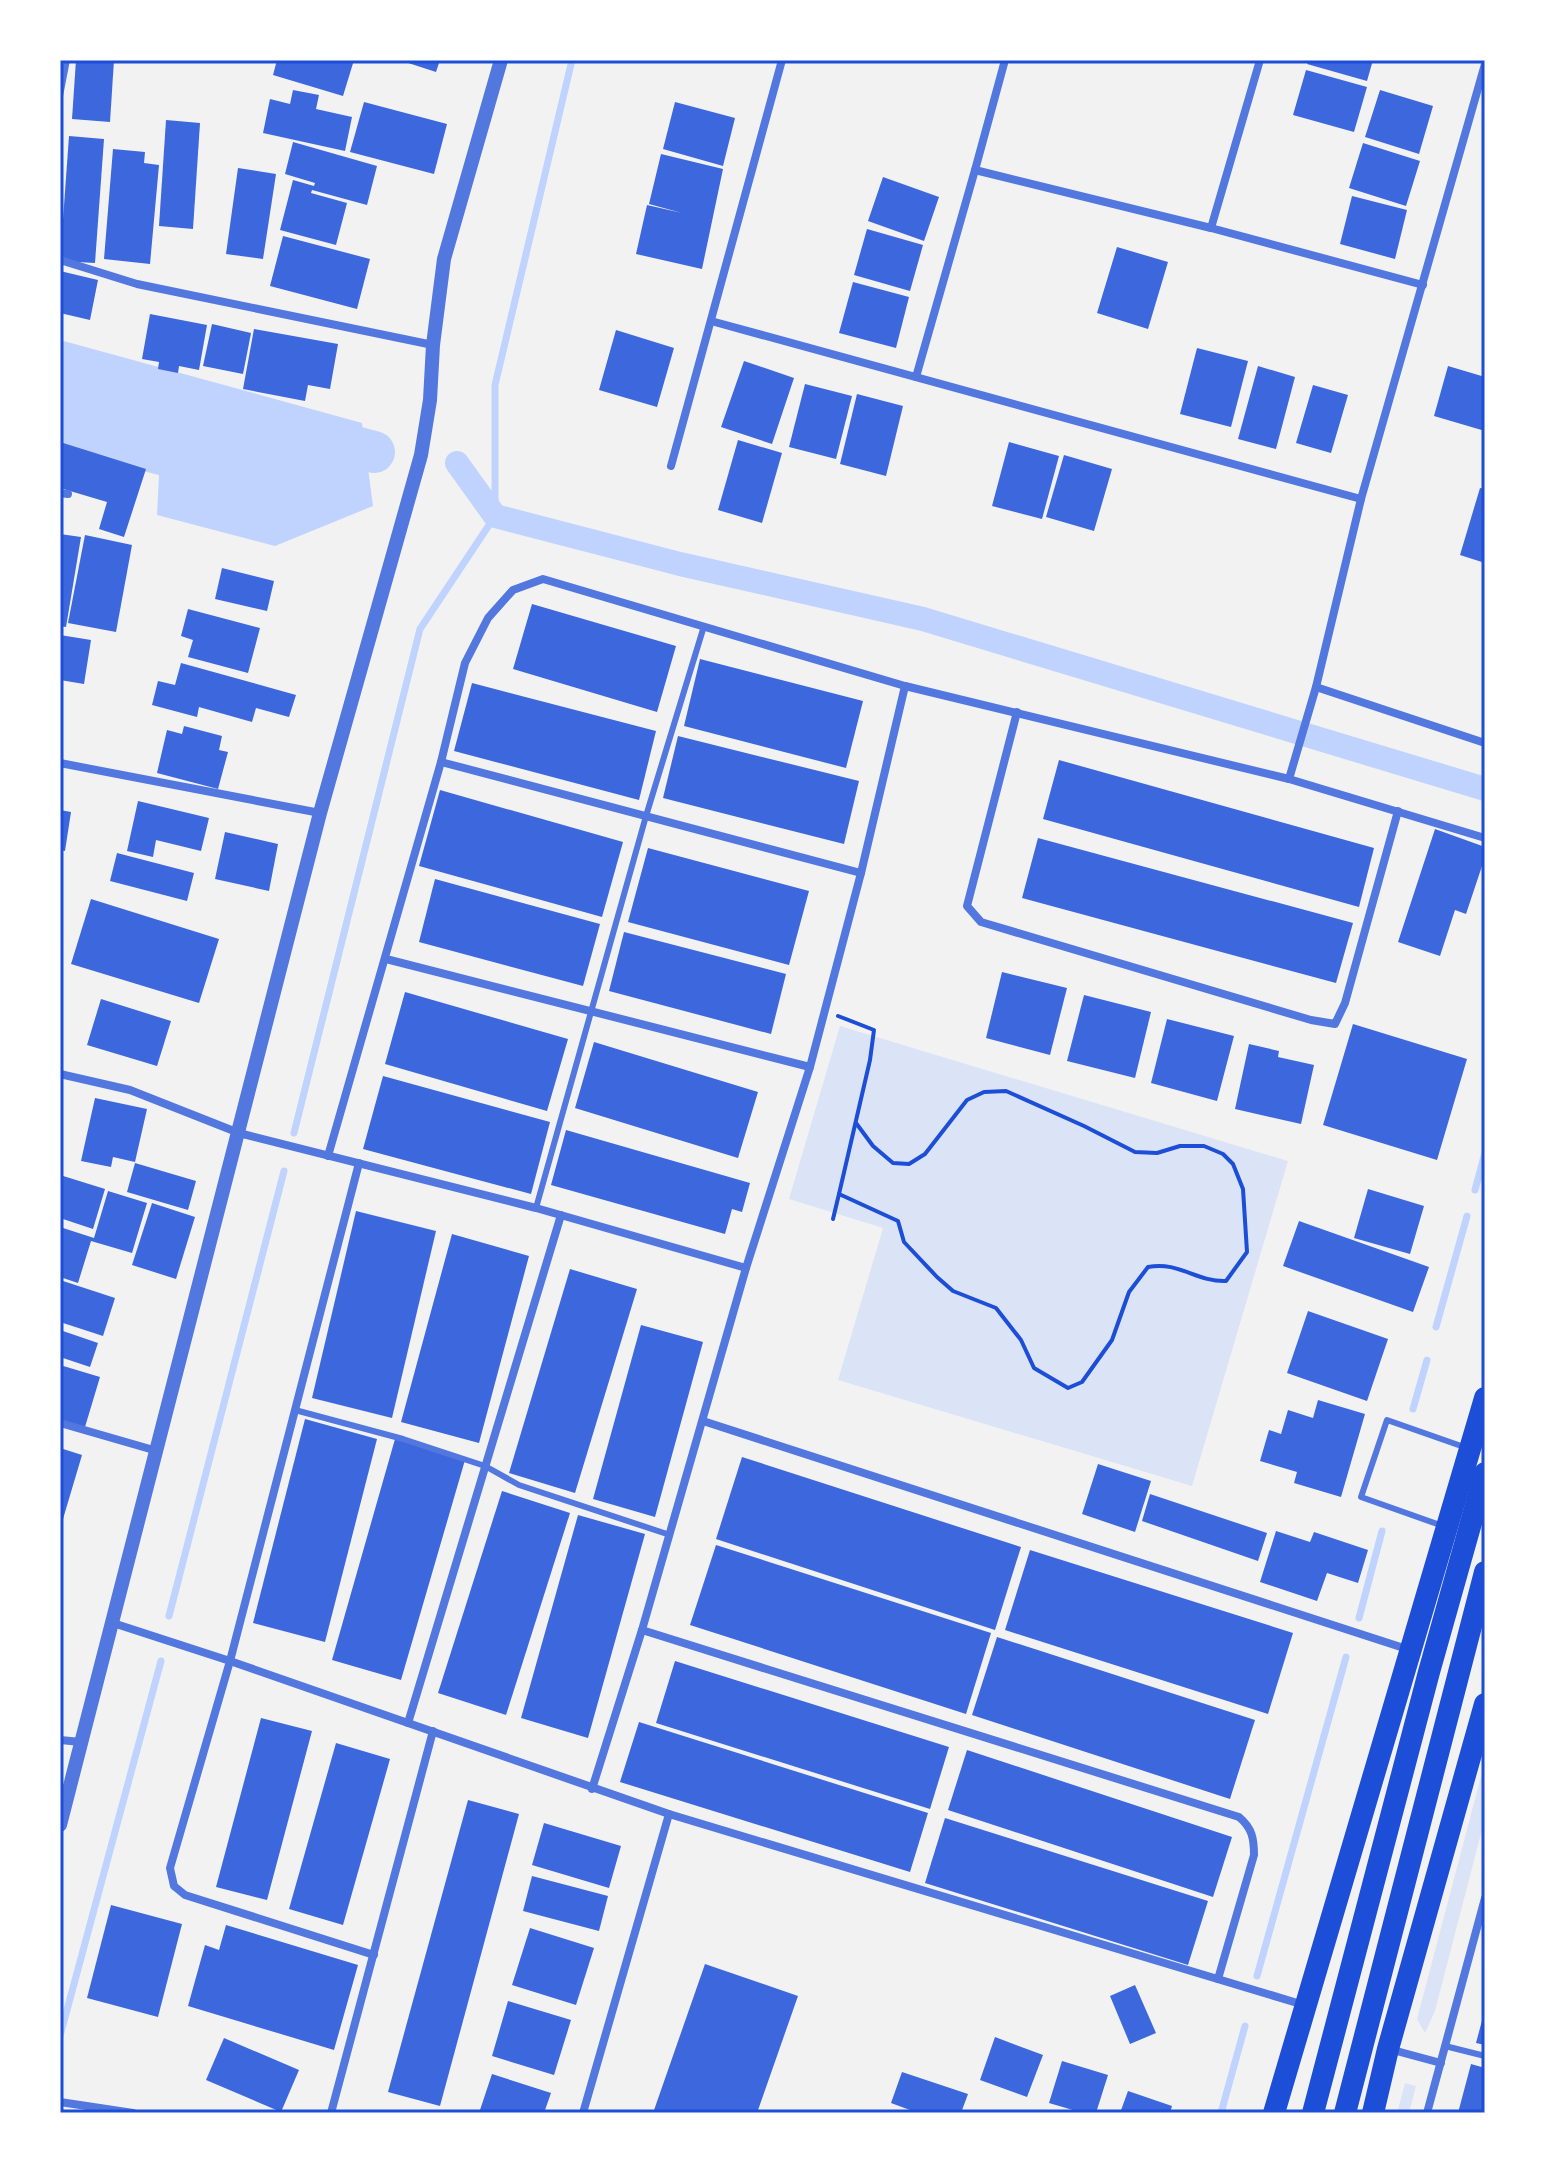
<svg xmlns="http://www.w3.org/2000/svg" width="1545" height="2173" viewBox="0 0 1545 2173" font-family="Figtree,sans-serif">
<rect width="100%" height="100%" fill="#f2f2f2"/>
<!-- green -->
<g fill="#dbe4f7">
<path d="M840 1026 1288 1161 1192 1486 838 1380 883 1228 789 1199Z"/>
<path d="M1485 1761V1818L1435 2011 1425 2033 1417 2019Z"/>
<path d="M1405 2083 1416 2086 1409 2113H1397Z"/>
</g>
<!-- water -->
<path fill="#bfd3fe" d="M60 340 362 423 373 506 275 546 157 515 159 475 60 450Z"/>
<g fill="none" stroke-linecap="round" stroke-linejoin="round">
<!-- stream -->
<g stroke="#bfd3fe" stroke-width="7">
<path d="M294 1133 420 629 495 516V385L572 60"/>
<path d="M1475 1190 1485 1153"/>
<path d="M1436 1327 1467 1216"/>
<path d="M1413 1409 1427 1360"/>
<path d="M169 1616 284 1171"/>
<path d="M1359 1618 1382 1531"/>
<path d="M1257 1976 1346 1657"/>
<path d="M60 2036 161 1661"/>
<path d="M1221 2113 1245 2026"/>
</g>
<!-- canal -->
<path stroke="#bfd3fe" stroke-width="24" d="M457 463 495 516 680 564 923 619 1485 789"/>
<!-- river -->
<path stroke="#bfd3fe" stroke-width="42" d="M310 435 374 452"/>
</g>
<!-- building -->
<g fill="#3d67dc">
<path d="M76 60H114L110 122 72 119Z"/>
<path d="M277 60H354L343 96 273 75Z"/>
<path d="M399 60H440L436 72Z"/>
<path d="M1309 60H1373L1367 81 1307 64Z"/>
<path d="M1306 70 1367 87 1354 132 1293 115Z"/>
<path d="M293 90 319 95 316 109 352 117 345 151 263 133 270 99 290 104Z"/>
<path d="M1380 90 1433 106 1419 154 1365 137Z"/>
<path d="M364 102 447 124 434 174 350 152Z"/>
<path d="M675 102 735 118 723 166 663 149Z"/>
<path d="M166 120 200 123 193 229 159 226Z"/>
<path d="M69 136 104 139 95 263 60 261Z"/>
<path d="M293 142 377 166 367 205 312 190 311 193 347 203 336 245 280 230 293 180 314 186 315 183 285 174Z"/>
<path d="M1363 143 1420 161 1406 206 1349 188Z"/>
<path d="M113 149 145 152 144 163 159 165 150 264 104 259Z"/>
<path d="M661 154 723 169 702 269 636 254 647 205 682 213 649 204Z"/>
<path d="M238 168 276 174 263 259 226 254Z"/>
<path d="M883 177 939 197 924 241 868 221Z"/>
<path d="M1352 196 1407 210 1395 259 1340 244Z"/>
<path d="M867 229 923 245 910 291 854 275Z"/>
<path d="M283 236 370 259 357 309 270 286Z"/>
<path d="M1117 247 1168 262 1148 329 1097 313Z"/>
<path d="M60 271 98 280 90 320 60 313Z"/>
<path d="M853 282 909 297 896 348 839 333Z"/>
<path d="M150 314 207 325 199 370 179 366 178 373 158 369 159 362 142 359Z"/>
<path d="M212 324 251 333 243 374 203 366Z"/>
<path d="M254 329 338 344 330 389 308 385 305 401 243 389Z"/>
<path d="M616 330 674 348 657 407 599 390Z"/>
<path d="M1197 348 1248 361 1231 427 1180 414Z"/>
<path d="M744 361 794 378 772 444 721 427Z"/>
<path d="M1258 366 1295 377 1276 449 1238 439Z"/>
<path d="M1448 366 1485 377V431L1434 416Z"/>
<path d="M805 384 852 396 836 459 789 447Z"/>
<path d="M1313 385 1348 395 1331 453 1296 443Z"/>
<path d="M857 394 903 406 886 476 840 464Z"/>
<path d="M738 440 782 453 762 523 718 510Z"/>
<path d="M60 442 146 469 124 537 99 529 107 502 60 488Z"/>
<path d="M1009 442 1059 456 1042 519 992 506Z"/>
<path d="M1064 455 1112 469 1094 531 1046 517Z"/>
<path d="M1480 488 1485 489V563L1460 555Z"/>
<path d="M60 534 81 537 66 627 60 626Z"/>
<path d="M85 535 132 545 116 632 68 623Z"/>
<path d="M222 568 274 581 267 611 215 599Z"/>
<path d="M532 604 676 646 657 712 513 669Z"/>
<path d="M188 609 260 628 248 673 188 657 193 640 181 636Z"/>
<path d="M60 635 91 640 84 684 60 680Z"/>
<path d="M700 659 863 701 846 768 684 726Z"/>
<path d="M181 663 296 695 289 717 256 708 252 722 199 707 197 717 152 705 158 681 175 685Z"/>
<path d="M472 683 656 731 639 800 454 751Z"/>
<path d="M184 726 222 736 219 750 228 752 218 789 157 773 167 730 182 734Z"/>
<path d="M678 736 859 781 844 844 663 798Z"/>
<path d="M1059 760 1374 848 1359 907 1043 819Z"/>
<path d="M440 790 623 842 602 917 419 866Z"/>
<path d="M138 801 209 818 201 851 156 840 153 857 127 851Z"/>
<path d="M60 810 71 812 65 851 60 850Z"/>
<path d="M1435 829 1485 847V857L1466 914 1455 910 1440 956 1398 942Z"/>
<path d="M225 832 278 844 269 891 215 879Z"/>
<path d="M1038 838 1353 923 1336 983 1022 898Z"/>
<path d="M648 848 809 891 789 965 628 922Z"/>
<path d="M117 853 194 873 187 901 110 881Z"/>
<path d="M435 879 600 924 583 986 419 942Z"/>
<path d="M91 899 219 939 199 1003 71 964Z"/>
<path d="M624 932 786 974 771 1034 609 991Z"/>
<path d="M1002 972 1067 988 1050 1055 986 1038Z"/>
<path d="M405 992 568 1039 547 1111 385 1064Z"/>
<path d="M1084 995 1151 1012 1135 1078 1067 1061Z"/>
<path d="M101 999 171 1021 157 1066 87 1045Z"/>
<path d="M1167 1019 1234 1036 1217 1101 1151 1083Z"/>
<path d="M1353 1024 1467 1059 1437 1160 1323 1125Z"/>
<path d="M594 1042 758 1092 738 1158 575 1108Z"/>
<path d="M1249 1044 1279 1051 1278 1057 1314 1065 1301 1124 1235 1109Z"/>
<path d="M383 1076 550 1122 531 1194 363 1149Z"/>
<path d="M95 1098 147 1109 135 1162 113 1157 111 1167 81 1161Z"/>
<path d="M566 1130 750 1183 742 1212 732 1209 725 1234 551 1185Z"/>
<path d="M135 1163 196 1181 188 1210 127 1192Z"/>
<path d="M60 1175 105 1189 93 1229 60 1218Z"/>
<path d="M1368 1189 1424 1206 1410 1254 1354 1238Z"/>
<path d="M108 1191 147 1203 132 1253 91 1241 78 1283 60 1277V1227L94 1238Z"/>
<path d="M152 1203 195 1217 176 1279 132 1265Z"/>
<path d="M356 1211 436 1231 392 1418 312 1398Z"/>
<path d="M1299 1221 1429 1267 1413 1312 1283 1266Z"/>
<path d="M452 1234 529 1256 479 1443 401 1422Z"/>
<path d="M570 1269 637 1289 575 1493 509 1473Z"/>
<path d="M60 1280 115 1298 103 1336 60 1322Z"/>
<path d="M1308 1311 1388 1339 1367 1401 1287 1373Z"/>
<path d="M641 1325 703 1342 655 1517 593 1499Z"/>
<path d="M60 1330 98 1343 90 1367 60 1357Z"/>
<path d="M60 1365 100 1377 85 1427 60 1420Z"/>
<path d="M1318 1400 1365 1414 1341 1497 1294 1483 1297 1472 1260 1461 1269 1430 1281 1434 1288 1410 1313 1418Z"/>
<path d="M305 1419 377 1439 325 1642 253 1623Z"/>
<path d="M395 1439 465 1460 401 1680 332 1660Z"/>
<path d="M60 1448 82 1455 63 1519H60Z"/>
<path d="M742 1457 1021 1547 995 1630 716 1539Z"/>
<path d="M1098 1464 1151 1481 1135 1532 1082 1514Z"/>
<path d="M502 1491 570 1513 506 1715 438 1693Z"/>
<path d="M1150 1494 1267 1533 1258 1561 1142 1521Z"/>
<path d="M578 1515 645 1534 588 1738 521 1718Z"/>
<path d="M1276 1531 1310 1542 1314 1532 1368 1550 1358 1583 1327 1573 1317 1601 1260 1582Z"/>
<path d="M716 1545 991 1633 966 1714 690 1625Z"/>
<path d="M1030 1550 1293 1633 1268 1714 1005 1630Z"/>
<path d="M997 1637 1255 1720 1230 1799 972 1715Z"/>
<path d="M675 1661 949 1747 930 1809 656 1723Z"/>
<path d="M261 1718 312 1731 267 1900 216 1887Z"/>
<path d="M639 1722 928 1813 910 1872 620 1782Z"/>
<path d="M336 1743 390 1759 343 1925 289 1909Z"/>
<path d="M967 1750 1232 1837 1213 1897 948 1810Z"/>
<path d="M468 1800 519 1814 440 2106 388 2092Z"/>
<path d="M945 1818 1208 1901 1188 1965 925 1883Z"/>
<path d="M544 1823 621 1846 609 1888 532 1865Z"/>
<path d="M532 1876 608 1896 599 1931 523 1911Z"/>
<path d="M111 1905 182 1924 158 2017 87 1998Z"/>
<path d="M226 1925 358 1965 334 2050 188 2006 205 1945 219 1950Z"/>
<path d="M530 1928 594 1948 576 2005 512 1985Z"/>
<path d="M705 1964 798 1996 757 2113H653Z"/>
<path d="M1135 1985 1156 2033 1130 2044 1110 1996Z"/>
<path d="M508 2001 571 2020 554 2075 492 2056Z"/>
<path d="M1484 2013H1485V2045L1476 2043Z"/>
<path d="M995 2037 1043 2055 1027 2097 980 2080Z"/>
<path d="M224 2038 299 2070 281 2112 206 2080Z"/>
<path d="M1062 2061 1108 2075 1096 2113H1083L1049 2103Z"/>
<path d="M1471 2064 1485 2068V2113H1458Z"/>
<path d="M902 2072 968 2094 961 2113H918L891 2103Z"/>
<path d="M492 2074 551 2093 544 2113H479Z"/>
<path d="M1128 2091 1172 2106 1170 2113H1120Z"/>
</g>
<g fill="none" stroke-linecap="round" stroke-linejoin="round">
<!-- path -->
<g stroke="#1d4ed8" stroke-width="4">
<path d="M838 1016 874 1030 870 1060 839 1194 898 1221 904 1242 937 1277 953 1291 996 1308 1021 1340 1034 1368 1068 1388 1082 1382 1112 1340 1129 1292 1148 1267C1179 1261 1196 1282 1226 1281L1247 1252 1243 1189 1233 1164 1223 1154 1204 1146H1180L1157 1153 1135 1152 1084 1126 1006 1091 984 1092 967 1100 925 1154 909 1164 893 1163 873 1146 856 1123"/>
<path d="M833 1219 839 1194"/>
</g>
<!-- service -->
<g stroke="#5277de" stroke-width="6">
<path d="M60 96 67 60"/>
<path d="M536 1208 646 816 704 626"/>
<path d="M295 1410 403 1439 485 1466 519 1485 670 1535"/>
<path d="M1443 1526 1361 1497 1387 1420 1467 1448"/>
<path d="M1445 2046 1485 2056"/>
</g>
<!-- minor -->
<g stroke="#5277de" stroke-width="8">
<path d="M1005 60 975 170 1211 228"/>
<path d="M1260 60 1211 228 1423 285"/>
<path d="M60 260 137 284 433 345"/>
<path d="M711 321 1361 499"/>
<path d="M916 377 975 170"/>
<path d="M671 466 782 60"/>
<path d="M60 493 68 494"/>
<path d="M1316 687 1485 743"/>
<path d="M1017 712 967 906 981 922 1311 1020 1335 1024 1345 1003 1398 811"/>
<path d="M441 762 861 873"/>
<path d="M60 763 320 813"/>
<path d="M1289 779 1316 687 1361 499 1485 64"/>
<path d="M386 959 810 1067"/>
<path d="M60 1074 130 1090 239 1133 536 1208 746 1268"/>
<path d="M328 1156 441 762 465 663 488 618 513 590 543 579 905 686 1289 779 1485 838"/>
<path d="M359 1163 230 1661 170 1868 174 1886 185 1895 374 1955"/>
<path d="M703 1421 1410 1650"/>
<path d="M60 1423 157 1451"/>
<path d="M113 1623 230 1661 669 1814 1304 2005"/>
<path d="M642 1630 1239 1817C1252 1828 1254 1838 1254 1855L1218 1979"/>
<path d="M408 1723 561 1215"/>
<path d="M60 1740 81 1742"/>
<path d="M592 1789 642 1630 746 1268 810 1067 861 873 905 686"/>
<path d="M1389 2049 1441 2063"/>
<path d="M60 2102 133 2113"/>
<path d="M331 2113 433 1731"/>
<path d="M583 2113 669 1814"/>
<path d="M1427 2113 1485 1898"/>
</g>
<!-- tertiary -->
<path stroke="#5277de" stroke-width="14" d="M60 1825 320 813 421 455 430 400 433 345 444 259 501 60"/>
<!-- trunk -->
<g stroke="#1d4ed8" stroke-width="22">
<path d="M1274 2113 1485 1398"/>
<path d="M1313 2113 1429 1672 1485 1473"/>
<path d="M1345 2113 1485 1572"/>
<path d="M1373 2113 1388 2049 1485 1704"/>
</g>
</g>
<!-- border -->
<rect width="1545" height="2173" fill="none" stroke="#ffffff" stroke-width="124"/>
<rect x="62" y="62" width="1421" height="2049" fill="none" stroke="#1d4ed8" stroke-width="3"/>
</svg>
